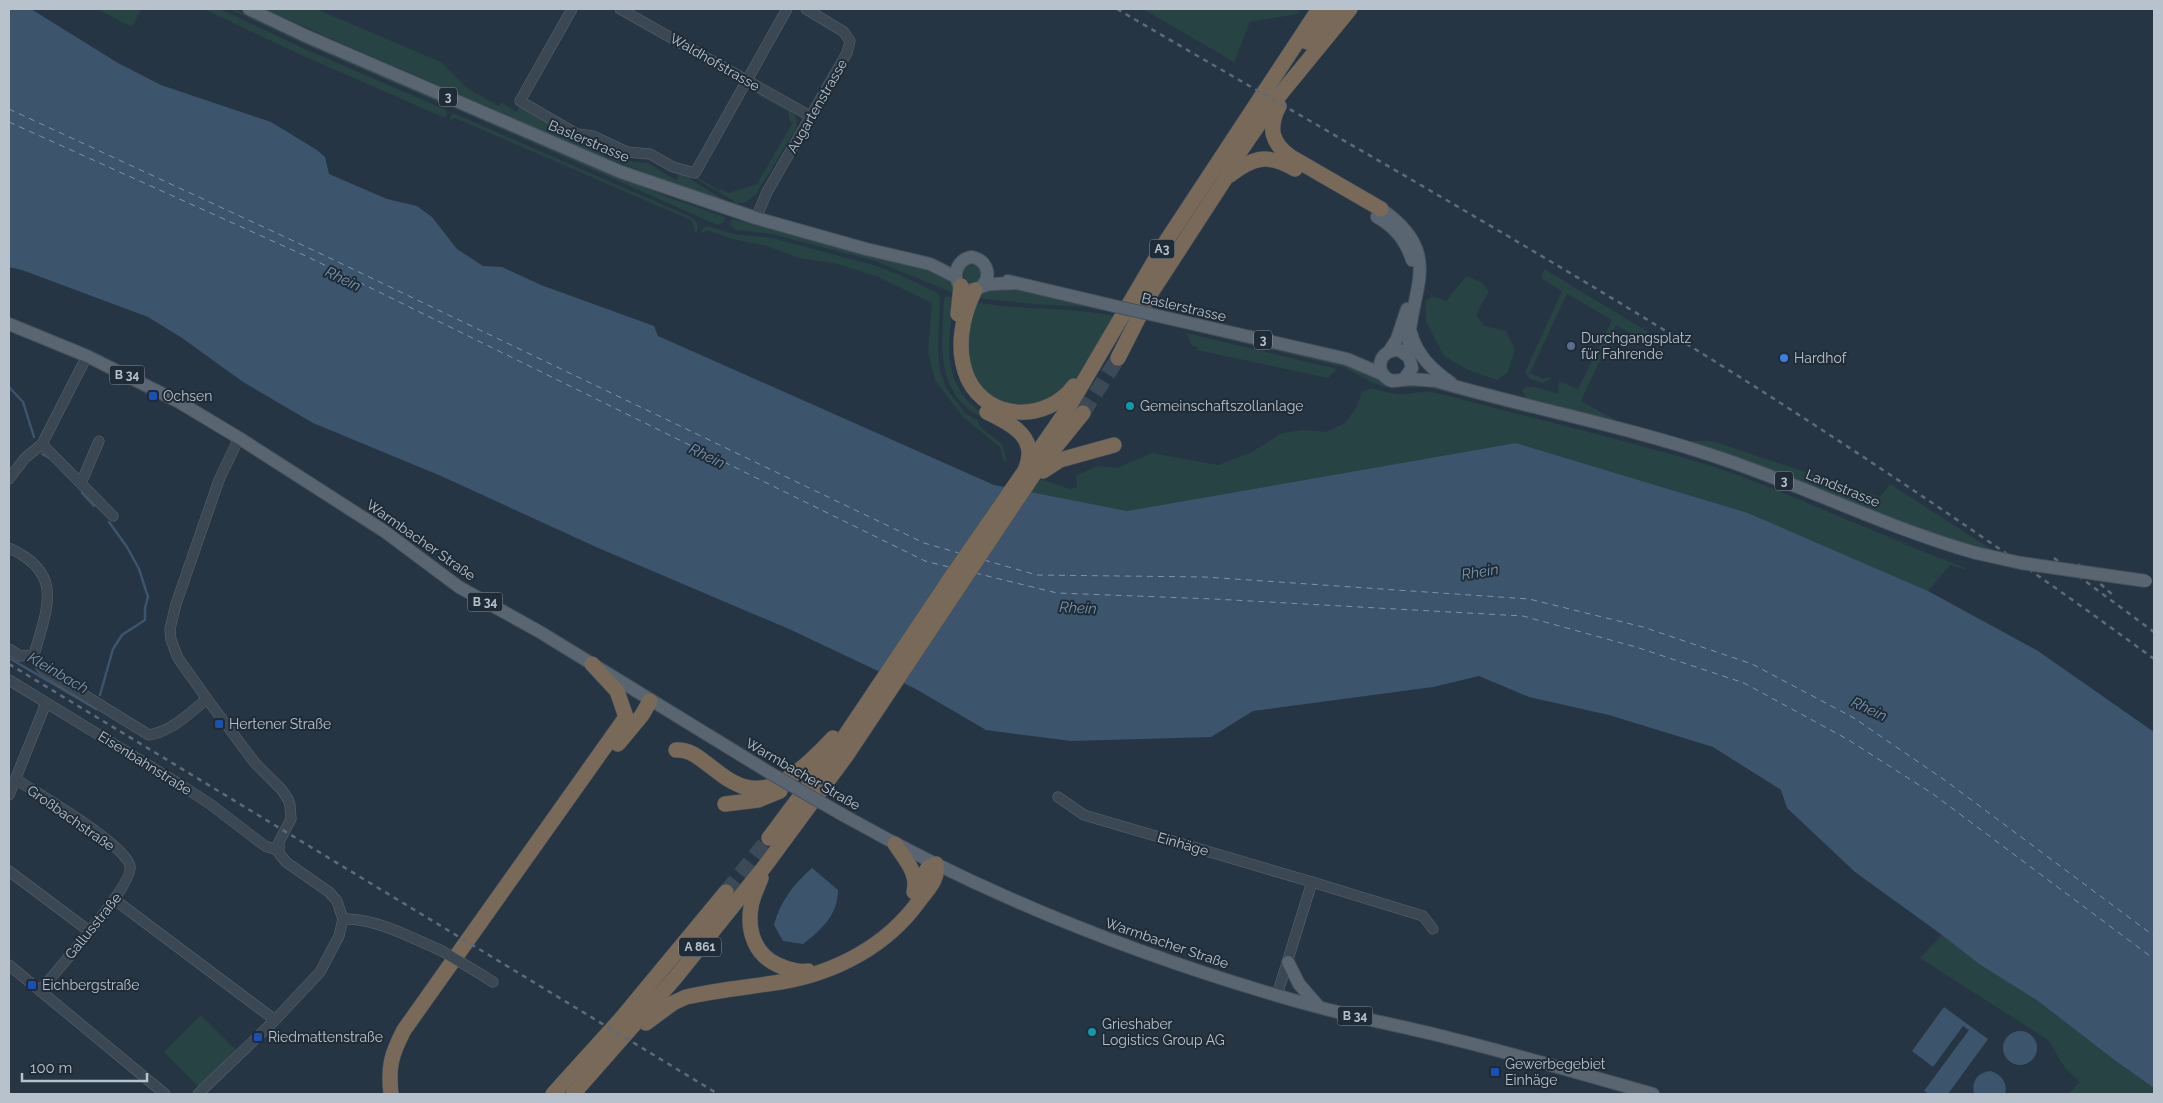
<svg xmlns="http://www.w3.org/2000/svg" width="2163" height="1103" viewBox="0 0 2163 1103" font-family="Raleway,sans-serif">
<rect width="100%" height="100%" fill="#263543"/>
<!-- green -->
<g fill="#284344">
<path d="M97 9H141L132 27Z"/>
<path d="M204 9H220L305 49 446 110 447 113 445 118 301 55Z"/>
<path d="M229 9H234L307 43 448 104 447 106 306 45Z"/>
<path d="M264 9H316L441 62 468 89 499 106 501 102 516 112 520 106 593 140 633 162 648 163 676 180 681 172 690 177 693 181 728 202 682 187 584 149Z"/>
<path d="M1143 9H1300L1297 14 1250 22 1234 62Z"/>
<path d="M759 93 794 114 797 120 796 129 756 194 746 202 735 204 734 201 696 179 697 177 720 191 721 189 729 193 757 184 793 122 790 121 788 112 758 95Z"/>
<path d="M457 108 670 198 725 217 724 222 717 225 456 109Z"/>
<path d="M452 114H455L691 217C698 222 699 225 696 234L691 220 455 118 449 120Z"/>
<path d="M732 219 933 270 951 278 956 294 875 261 772 234 736 230 730 224Z"/>
<path d="M708 226 733 234 772 238 873 265 898 274 938 293 940 297 938 348 940 370 946 388 965 413 977 420 980 427 1002 444 1007 460 1004 462 1000 447 963 417 935 380 928 351 932 303 878 277 838 264 799 258 767 246 733 239 707 230 700 234 703 228Z"/>
<circle cx="972" cy="274" r="9"/>
<path d="M1544 269 1660 339 1650 344 1616 325 1581 401 1626 426 1528 400 1522 391 1525 387H1535L1558 394 1559 381 1578 389 1612 320 1567 294 1530 373 1544 379 1548 377 1552 378 1543 383 1530 379 1525 372 1562 291 1541 278Z"/>
<path d="M1467 276 1482 283 1489 291 1476 314 1484 326 1506 331 1515 350 1507 373 1497 380 1468 370 1444 356 1426 322 1425 301 1433 296 1446 301Z"/>
<path d="M1008 287 1088 305 1091 307 1034 304 976 298 989 289Z"/>
<path d="M946 296 955 298C948 336 941 377 973 406 984 416 997 423 1009 430 997 425 985 420 974 413 935 387 942 339 944 299Z"/>
<path d="M975 302C1021 311 1069 306 1114 316 1102 337 1082 379 1063 393 1031 417 982 408 970 366 964 345 968 322 975 302Z"/>
<path d="M1199 330 1362 368 1532 412 1531 414 1427 387 1388 388 1374 383 1343 367 1217 337 1198 332Z"/>
<path d="M1186 333 1337 369 1328 378 1197 350 1198 347 1192 346Z"/>
<path d="M1372 388C1382 391 1393 395 1404 394 1416 393 1425 390 1437 393 1527 417 1619 438 1708 465 1787 490 1861 530 1940 555L1888 538 1963 567 1967 570 1950 565 1928 591 1748 513 1516 443 1127 511 1029 493 1041 479 1070 489 1077 487 1076 476 1097 466 1117 468 1152 453 1218 465 1250 453 1282 433 1303 430 1326 432 1345 423 1356 408 1362 392Z"/>
<path d="M1681 441H1712L1880 497 1890 484 1994 551 1938 537 1867 511 1787 476Z"/>
<path d="M1942 935 1979 964 2038 1001 2113 1059 2154 1088V1094H2069L2080 1082 2065 1068 2048 1040 1920 958Z"/>
<path d="M201 1015 236 1050 199 1087 164 1052Z"/>
</g>
<!-- water -->
<g fill="#3c546c">
<path d="M9 9H31L118 63 161 85 271 122 317 150 325 157 329 174 387 199 417 206 432 217 457 249 483 266 502 267 541 285 654 326 658 336 994 485 1127 511 1516 443 1748 513 1928 591 2038 651 2154 732V1088L2113 1059 2038 1001 1979 964 1942 935 1855 872 1787 808 1781 790 1713 747 1609 715 1529 697 1479 676 1433 687 1253 711 1211 737 1071 741 986 730 914 688 789 629 596 547 441 476 313 423 243 382 182 338 148 317 22 270 9 267Z"/>
<path d="M812 868 838 890C838 915 821 930 803 944L783 941 774 925C780 901 794 884 812 868Z"/>
<path d="M1944 1007 1988 1039 1948 1094H1929L1924 1091 1969 1030 1963 1026 1933 1067 1912 1051Z"/>
<circle cx="2020" cy="1048" r="17"/>
<path d="M1991 1071C2002 1075 2008 1083 2005 1094H1974C1971 1081 1978 1072 1991 1071Z"/>
</g>
<g fill="none" stroke-linecap="round" stroke-linejoin="round">
<!-- stream -->
<g stroke="#3c546c" stroke-width="2.5">
<path d="M9 387 23 402 34 437"/>
<path d="M42 454 49 458"/>
<path d="M82 493 94 506"/>
<path d="M9 658 96 709"/>
<path d="M100 695 113 649 122 635 145 620V608L148 597 139 569 127 547 109 522"/>
</g>
<!-- ferry -->
<g stroke="#7895af" stroke-width="1" stroke-dasharray="6 5" stroke-linecap="butt">
<path d="M9 109 313 250 924 543 959 553"/>
<path d="M9 122 308 257 925 561 949 567"/>
<path d="M984 560 1037 575 1205 577 1529 599 1643 627 1752 664 1854 718 1946 781 2154 936"/>
<path d="M975 573 1057 593 1214 599 1523 616 1636 647 1744 683 1847 739 1933 794 2154 959"/>
</g>
<!-- highway-tunnel -->
<g stroke="#3c4a58" stroke-width="15" stroke-dasharray="15 8" stroke-linecap="butt">
<path d="M1083 413 1118 358"/>
<path d="M726 892 769 838"/>
</g>
<defs>
<g id="minor">
<path d="M572 9 520 101 577 134 593 136 627 152 650 154 673 167 695 173 787 9"/>
<path d="M620 9 810 116"/>
<path d="M756 218 767 192 847 53 850 41 844 32 806 9"/>
<path d="M42 444 113 516"/>
<path d="M9 479 25 458 42 444 87 356"/>
<path d="M81 483 99 441"/>
<path d="M9 548C65 573 47 608 34 655L42 669 149 735C173 731 189 713 207 699"/>
<path d="M9 649 20 656 34 655"/>
<path d="M9 680 184 787 210 804 265 846 277 850"/>
<path d="M17 780C38 794 125 844 130 866 135 884 55 972 40 991"/>
<path d="M9 795 46 703"/>
<path d="M1058 797 1084 815 1312 882"/>
<path d="M9 871 89 931"/>
<path d="M115 900 275 1020"/>
<path d="M343 919C374 917 414 939 442 951"/>
<path d="M9 965 165 1094"/>
<path d="M477 972 493 982"/>
<path d="M1277 995 1312 882 1423 916 1433 929"/>
<path d="M198 1094 275 1020 320 972 339 936 343 919 337 901 329 892 286 862 279 853V842L291 819 290 805 288 799 281 789 255 763 207 699 178 658 171 640 170 629 176 604 219 480 239 438"/>
</g>
<g id="major">
<path d="M249 9 306 36 621 172 756 218 866 249 930 264 956 277"/>
<path d="M1381 209C1450 257 1405 292 1409 357"/>
<path d="M1377 217C1395 227 1406 240 1412 260"/>
<path d="M1008 281 1110 305"/>
<path d="M983 285C992 274 986 260 972 257 954 259 949 285 968 290 976 291 980 286 987 285 996 283 1006 284 1015 283"/>
<path d="M9 324 87 356 179 402 239 438 384 531 459 587 540 632 770 773"/>
<path d="M1198 325 1347 359 1382 374"/>
<path d="M1411 333C1417 356 1433 370 1451 383"/>
<path d="M1390 350 1397 339 1407 309"/>
<path d="M1404 379 1412 368 1409 357 1399 350C1378 349 1373 374 1392 381L1411 379 1436 381C1529 408 1625 426 1717 457 1805 486 1887 528 1976 553"/>
<path d="M843 815C992 899 1153 962 1318 1007 1362 1019 1406 1027 1449 1038 1518 1055 1586 1075 1653 1094"/>
<path d="M1288 962 1299 984 1319 1007"/>
</g>
<g id="highway">
<path d="M1307 42 1334 9"/>
<path d="M1279 106C1268 128 1271 143 1291 157L1381 209"/>
<path d="M1230 175C1254 156 1269 154 1295 169"/>
<path d="M975 290C962 316 955 350 968 379 989 422 1047 422 1074 386"/>
<path d="M958 314 961 286"/>
<path d="M1118 358 1151 293 1225 179 1241 150 1274 102 1350 9"/>
<path d="M987 412C1009 423 1039 436 1026 468"/>
<path d="M1043 471 1060 460 1114 445"/>
<path d="M618 744 642 715 650 701"/>
<path d="M676 750C690 749 699 758 710 766 718 772 726 779 735 783 773 803 809 763 833 738"/>
<path d="M725 804 758 800 780 791"/>
<path d="M769 838 843 739 952 576 1067 410 1165 243 1319 9"/>
<path d="M895 844C904 858 919 873 914 892"/>
<path d="M761 878C758 887 752 897 751 907 747 931 755 955 778 965 787 969 797 973 808 971"/>
<path d="M646 1023 673 1003 686 997C717 990 749 987 781 982 835 973 887 946 919 901 928 889 939 879 936 864L928 868 915 889"/>
<path d="M391 1094C388 1067 391 1055 404 1030L626 717 617 691 592 664"/>
<path d="M553 1094 620 1020 726 892"/>
<path d="M573 1094 675 978 765 866 846 756 1036 471 1083 413"/>
</g>
</defs>
<!-- minor casing -->
<use href="#minor" stroke="#596570" stroke-width="11"/>
<!-- major casing -->
<use href="#major" stroke="#44505c" stroke-width="14"/>
<!-- highway casing -->
<use href="#highway" stroke="#45525d" stroke-width="16"/>
<!-- minor -->
<use href="#minor" stroke="#3b4752" stroke-width="10"/>
<!-- major -->
<use href="#major" stroke="#596672" stroke-width="12"/>
<!-- highway -->
<use href="#highway" stroke="#796958" stroke-width="15"/>
<!-- rail -->
<g stroke="#5d6b79" stroke-width="2.5" stroke-dasharray="5 5" stroke-linecap="butt">
<path d="M1117 9C1334 136 1555 259 1768 395 1899 479 2029 567 2154 659"/>
<path d="M2054 558 2154 632"/>
<path d="M2078 564 2114 596"/>
<path d="M9 664 718 1094"/>
</g>
<defs>
<path id="minor-bridge" d="M442 951 477 972"/>
<g id="major-bridge">
<path d="M1110 305 1198 325"/>
<path d="M1976 553 2021 563 2146 581"/>
<path d="M770 773 843 815"/>
</g>
</defs>
<!-- minor-bridge casing -->
<use href="#minor-bridge" stroke="#596570" stroke-width="11" stroke-linecap="butt"/>
<!-- major-bridge casing -->
<use href="#major-bridge" stroke="#44505c" stroke-width="14" stroke-linecap="butt"/>
<!-- minor-bridge -->
<use href="#minor-bridge" stroke="#3b4752" stroke-width="10"/>
<!-- major-bridge -->
<use href="#major-bridge" stroke="#596672" stroke-width="12"/>
</g>
<!-- markers -->
<circle fill="#5c6f8a" stroke="#1f2c38" stroke-width="2" cx="1571" cy="346" r="5"/>
<circle fill="#3f7fe0" stroke="#1f2c38" stroke-width="2" cx="1784" cy="358" r="5"/>
<g fill="#1a4fb4" stroke="#1f2c38" stroke-width="2">
<rect x="148" y="391" width="10" height="10" rx="2.5"/>
<rect x="214" y="719" width="10" height="10" rx="2.5"/>
<rect x="27" y="980" width="10" height="10" rx="2.5"/>
<rect x="253" y="1032" width="10" height="10" rx="2.5"/>
<rect x="1490" y="1067" width="10" height="10" rx="2.5"/>
</g>
<g fill="#0f9aa8" stroke="#1f2c38" stroke-width="2">
<circle cx="1130" cy="406" r="5"/>
<circle cx="1092" cy="1032" r="5"/>
</g>
<g text-anchor="middle" stroke-width="4" stroke-linejoin="round" paint-order="stroke">
<!-- shield labels -->
<g fill="#1f2c38" stroke="#8a95a0" stroke-width="1">
<rect x="439" y="87.5" width="18" height="19" rx="4"/>
<rect x="1149.5" y="239.5" width="25" height="19" rx="4"/>
<rect x="1254" y="330.5" width="18" height="19" rx="4"/>
<rect x="109.5" y="365.5" width="35" height="19" rx="4"/>
<rect x="1775" y="471.5" width="18" height="19" rx="4"/>
<rect x="467.5" y="592.5" width="35" height="19" rx="4"/>
<rect x="679" y="937.5" width="42" height="19" rx="4"/>
<rect x="1337.5" y="1006.5" width="35" height="19" rx="4"/>
</g>
<g font-size="12" font-weight="bold" fill="#b8c2cc">
<text x="448" y="101">3</text>
<text x="1162" y="253">A3</text>
<text x="1263" y="344">3</text>
<text x="127" y="379">B 34</text>
<text x="1784" y="485">3</text>
<text x="485" y="606">B 34</text>
<text x="700" y="951">A 861</text>
<text x="1355" y="1020">B 34</text>
</g>
<!-- street labels -->
<g font-size="14" fill="#b8c2cc" stroke="#1f2c38">
<text transform="translate(715 62) rotate(30)" y="5">Waldhofstrasse</text>
<text transform="translate(817 106) rotate(-60)" y="5">Augartenstrasse</text>
<text transform="translate(589 141) rotate(23)" y="5">Baslerstrasse</text>
<text transform="translate(1184 307) rotate(13)" y="5">Baslerstrasse</text>
<text transform="translate(1843 488) rotate(22)" y="5">Landstrasse</text>
<text transform="translate(421 540) rotate(35)" y="5">Warmbacher Straße</text>
<text transform="translate(145 763) rotate(32)" y="5">Eisenbahnstraße</text>
<text transform="translate(803 774) rotate(30)" y="5">Warmbacher Straße</text>
<text transform="translate(71 818) rotate(35)" y="5">Großbachstraße</text>
<text transform="translate(1183 844) rotate(16)" y="5">Einhäge</text>
<text transform="translate(93 926) rotate(-51)" y="5">Gallusstraße</text>
<text transform="translate(1167 943) rotate(19)" y="5">Warmbacher Straße</text>
</g>
<!-- poi labels -->
<g font-size="14" fill="#b8c2cc" stroke="#1f2c38" text-anchor="start">
<text x="1581" y="343">Durchgangsplatz<tspan x="1581" dy="16">für Fahrende</tspan></text>
<text x="1794" y="363">Hardhof</text>
<text x="163" y="401">Ochsen</text>
<text x="1140" y="411">Gemeinschaftszollanlage</text>
<text x="229" y="729">Hertener Straße</text>
<text x="42" y="990">Eichbergstraße</text>
<text x="1102" y="1029">Grieshaber<tspan x="1102" dy="16">Logistics Group AG</tspan></text>
<text x="268" y="1042">Riedmattenstraße</text>
<text x="1505" y="1069">Gewerbegebiet<tspan x="1505" dy="16">Einhäge</tspan></text>
</g>
<!-- water labels -->
<g font-size="15" font-style="italic" fill="#7895af" stroke="#1f2c38">
<text transform="translate(343 279) rotate(26)" y="5">Rhein</text>
<text transform="translate(707 456) rotate(26)" y="5">Rhein</text>
<text transform="translate(1480 572) rotate(-9)" y="5">Rhein</text>
<text transform="translate(1078 608) rotate(3)" y="5">Rhein</text>
<text transform="translate(58 673) rotate(30)" y="5">Kleinbach</text>
<text transform="translate(1869 709) rotate(25)" y="5">Rhein</text>
</g>
</g>
<!-- border -->
<rect width="2163" height="1103" fill="none" stroke="#b8c2cc" stroke-width="20"/>
<!-- scale -->
<path d="M22 1073v8h125v-8" fill="none" stroke="#b8c2cc" stroke-width="2.5"/>
<text x="30" y="1073" font-size="15" fill="#b8c2cc" stroke="#1f2c38" stroke-width="4" paint-order="stroke">100 m</text>
</svg>
